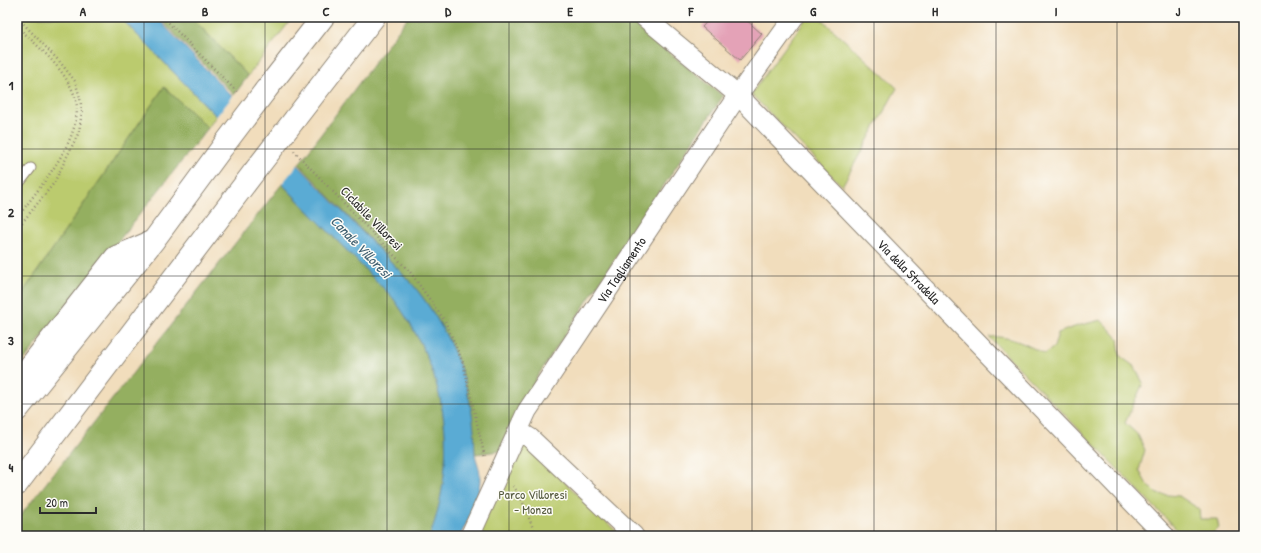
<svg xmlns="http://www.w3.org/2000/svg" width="1261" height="553" viewBox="0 0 1261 553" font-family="'Patrick Hand',sans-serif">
<rect width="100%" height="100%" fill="#fdfcf7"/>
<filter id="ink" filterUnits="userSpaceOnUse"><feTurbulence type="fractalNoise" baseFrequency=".025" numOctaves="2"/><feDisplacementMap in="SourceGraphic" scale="8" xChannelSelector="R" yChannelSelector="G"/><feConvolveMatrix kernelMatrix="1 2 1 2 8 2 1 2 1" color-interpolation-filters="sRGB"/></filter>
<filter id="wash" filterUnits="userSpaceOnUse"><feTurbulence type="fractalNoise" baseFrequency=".012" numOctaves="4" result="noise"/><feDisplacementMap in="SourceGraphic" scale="16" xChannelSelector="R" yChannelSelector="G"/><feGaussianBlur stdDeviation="0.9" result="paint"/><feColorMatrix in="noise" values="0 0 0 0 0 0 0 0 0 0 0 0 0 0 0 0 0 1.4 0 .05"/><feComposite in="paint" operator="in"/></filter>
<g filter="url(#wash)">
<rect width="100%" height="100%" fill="#f1ddbc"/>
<!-- green -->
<g fill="#bbcb6e" stroke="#737b4c">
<path d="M17 17H120L216 116 208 128 164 87 17 301Z"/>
<path d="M191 17H293L248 76Z"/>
<path d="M807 17H819L897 88 842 186 751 94Z"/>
<path d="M1101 320 1118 338 1120 356 1135 367 1143 383 1125 423 1138 435 1145 450 1139 470 1146 483 1157 494 1179 496 1199 509 1200 519H1217L1219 528 1210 536H1183L989 337C1009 335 1027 345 1045 354L1054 347 1058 333 1077 326Z"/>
<path d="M524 443 621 536H476Z"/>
</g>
<!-- forest -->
<g fill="#94af61" stroke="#606d46">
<path d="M158 17H191L248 76 234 95Z"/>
<path d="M408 17H625L723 96 537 377 501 451 475 454C472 389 455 336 413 285L299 164Z"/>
<path d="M164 87 208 128 17 369V301Z"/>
<path d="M282 184 393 298C446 371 460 450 430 536H17V520Z"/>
</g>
<!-- water -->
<path fill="#5aabd4" stroke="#426b80" d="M120 17H156L413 285C447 327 469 376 474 430 475 438 474 446 475 454 476 461 480 468 480 475 481 496 469 518 460 536H430C460 450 446 370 393 298Z"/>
<!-- pier -->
<path fill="#f1ddbc" d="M234 95 300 162 280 186 215 118Z"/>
<g id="blocks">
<!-- building -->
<path fill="#e4a2b7" d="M711 17H743L762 34 740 60 702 27Z"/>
</g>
</g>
<g filter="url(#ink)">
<use href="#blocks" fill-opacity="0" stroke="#8e8474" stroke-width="1"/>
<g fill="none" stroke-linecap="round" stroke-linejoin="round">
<defs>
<path id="service" d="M17 186 31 168"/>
<g id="minor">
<path id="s1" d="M644 17 738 95 1165 536"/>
<path d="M517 436 525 435 530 438 634 536"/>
<path id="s2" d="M470 536 527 411 738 95 794 17"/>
</g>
<g id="trunk">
<path d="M265 91 323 17"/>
<path d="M295 119 374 17"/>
<path d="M17 383 116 257 151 242"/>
<path d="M17 410 154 240 224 145"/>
<path d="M17 484 254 172"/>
</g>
</defs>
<!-- service casing -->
<use href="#service" stroke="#8e8474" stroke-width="11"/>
<!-- minor casing -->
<use href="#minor" stroke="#8e8474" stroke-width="21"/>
<!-- trunk casing -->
<use href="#trunk" stroke="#8e8474" stroke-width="24"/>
<!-- path -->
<g stroke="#8e8474" stroke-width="2.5" stroke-dasharray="1 3" stroke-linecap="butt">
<path d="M163 17 238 93"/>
<path d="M17 26C34 43 56 61 68 82 71 87 75 95 76 101 84 138 37 190 17 218"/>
<path d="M294 151 410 272 445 321 463 363 485 458"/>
<path d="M17 229 54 183 79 132 82 111 80 98 75 81 60 62 17 17"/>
<path d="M513 486 520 495 536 536"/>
</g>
<!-- service -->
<use href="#service" stroke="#fff" stroke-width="9"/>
<!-- minor -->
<use href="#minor" stroke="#fff" stroke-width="19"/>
<!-- trunk -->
<use href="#trunk" stroke="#fff" stroke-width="22"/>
<defs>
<g id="trunk-bridge">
<path d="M224 145 265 91"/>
<path d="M254 172 295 119"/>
</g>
</defs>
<!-- trunk-bridge casing -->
<use href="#trunk-bridge" stroke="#8e8474" stroke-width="24" stroke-linecap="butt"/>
<!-- trunk-bridge -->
<use href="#trunk-bridge" stroke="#fff" stroke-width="22"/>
</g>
</g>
<!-- grid -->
<path fill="none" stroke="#2b2b2b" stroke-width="1" stroke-opacity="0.55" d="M144 17V536M265 17V536M387 17V536M509 17V536M630 17V536M752 17V536M874 17V536M996 17V536M1117 17V536M17 149H1244M17 276H1244M17 404H1244"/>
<g text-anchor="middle" stroke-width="3" stroke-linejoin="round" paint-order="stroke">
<!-- street labels -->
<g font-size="13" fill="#2b2b2b" stroke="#fdfcf7">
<text transform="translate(372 218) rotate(46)" y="5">Ciclabile Villoresi</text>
<text dy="5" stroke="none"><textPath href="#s2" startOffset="307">Via Tagliamento</textPath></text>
<text dy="5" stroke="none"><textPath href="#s1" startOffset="368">Via della Stradella</textPath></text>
</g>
<!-- park labels -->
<g font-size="13" fill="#565b3f" stroke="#fdfcf7">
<text x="533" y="499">Parco Villoresi<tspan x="533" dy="15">- Monza</tspan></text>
</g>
<!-- water labels -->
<g font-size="14" font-style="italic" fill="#3e5e6f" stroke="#fdfcf7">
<text transform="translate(361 247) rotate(46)" y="5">Canale Villoresi</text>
</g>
</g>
<!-- margin -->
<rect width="1261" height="553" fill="none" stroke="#fdfcf7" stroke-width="44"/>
<!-- scale -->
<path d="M40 507v6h56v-6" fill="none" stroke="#2b2b2b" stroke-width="2"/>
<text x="46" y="507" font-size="12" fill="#2b2b2b" stroke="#fdfcf7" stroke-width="3" paint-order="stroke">20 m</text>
<rect x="22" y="22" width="1217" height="509" fill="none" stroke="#2b2b2b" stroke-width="1.5"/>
<g font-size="13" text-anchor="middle" font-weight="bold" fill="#2b2b2b">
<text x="83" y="16">A</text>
<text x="205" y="16">B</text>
<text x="326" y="16">C</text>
<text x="448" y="16">D</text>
<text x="570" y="16">E</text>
<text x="691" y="16">F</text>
<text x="813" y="16">G</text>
<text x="935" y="16">H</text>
<text x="1056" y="16">I</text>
<text x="1178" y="16">J</text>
<text x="11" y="90">1</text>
<text x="11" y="217">2</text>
<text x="11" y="345">3</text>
<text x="11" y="472">4</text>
</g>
</svg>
